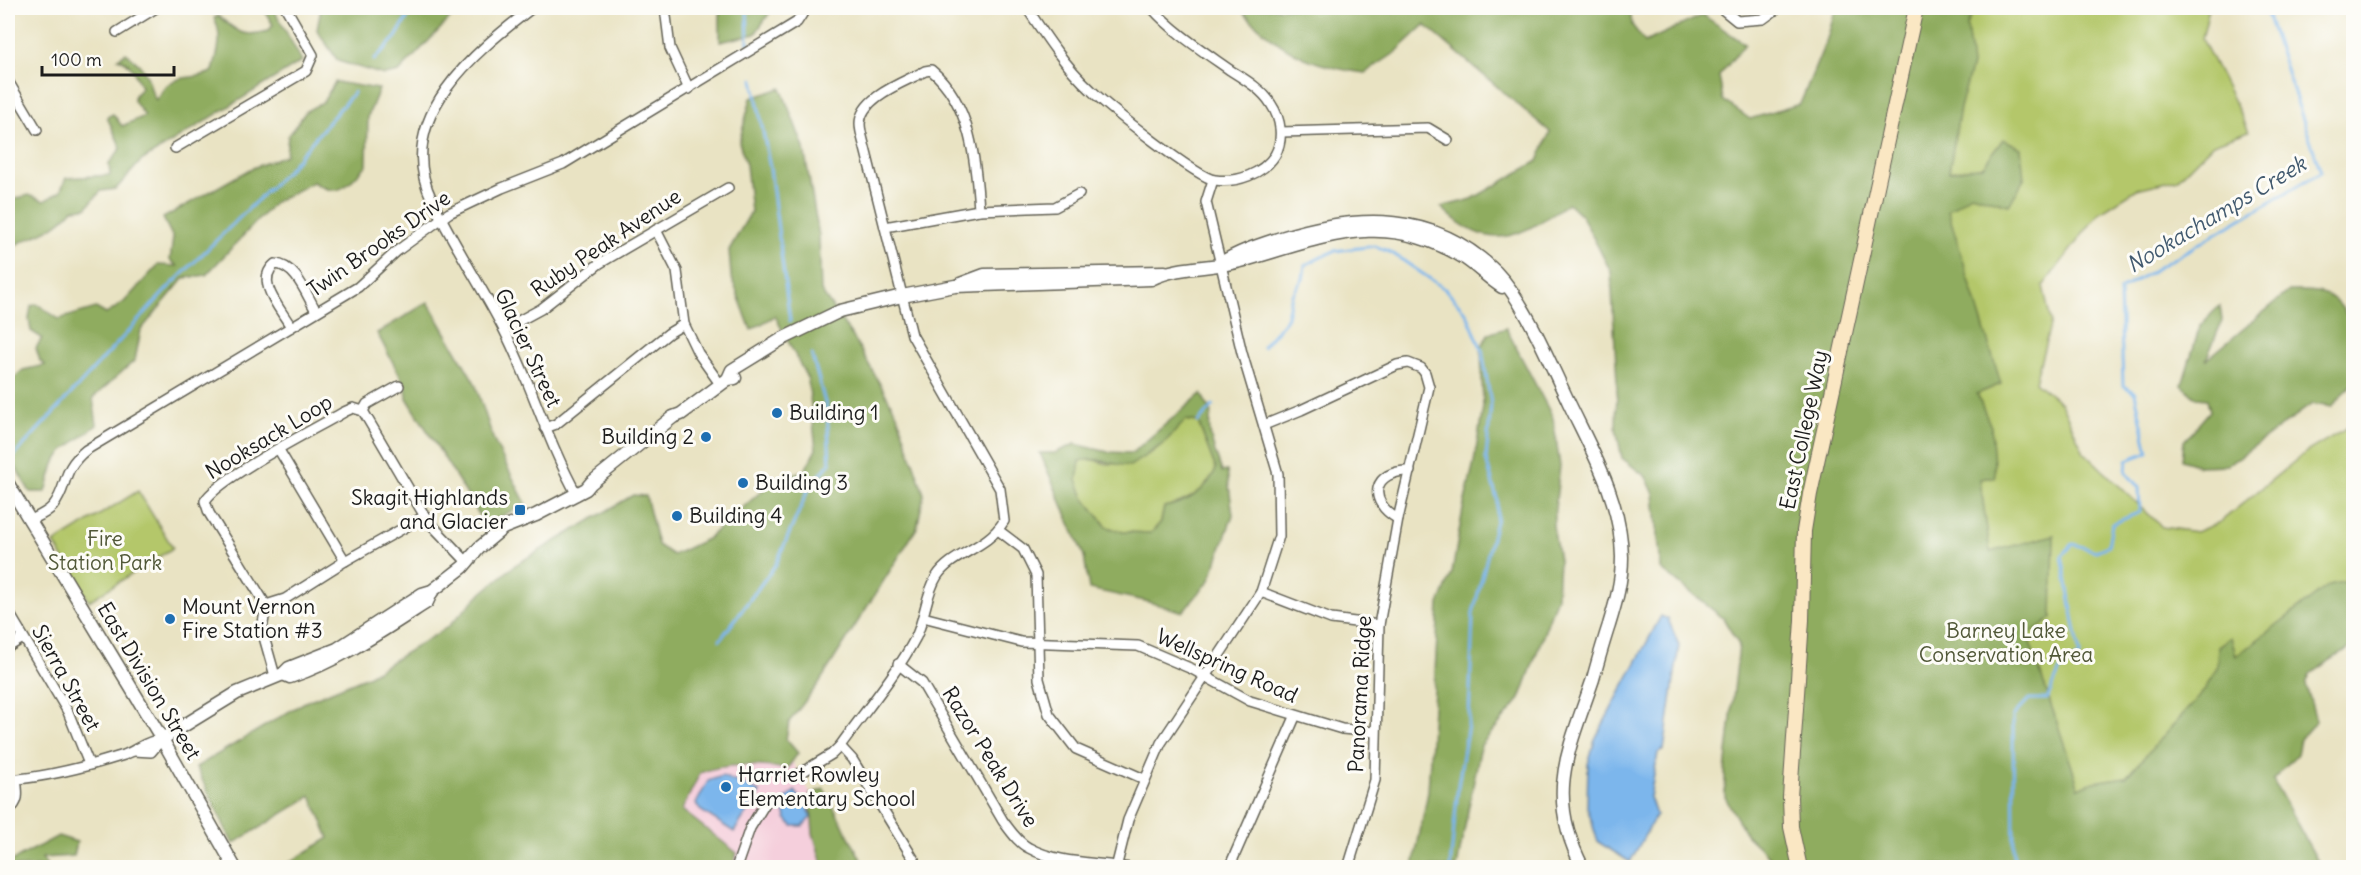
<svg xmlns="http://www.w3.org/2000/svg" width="2361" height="875" viewBox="0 0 2361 875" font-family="Delius,sans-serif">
<rect width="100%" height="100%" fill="#fdfcf7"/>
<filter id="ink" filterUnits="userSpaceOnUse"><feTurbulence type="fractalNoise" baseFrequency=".0167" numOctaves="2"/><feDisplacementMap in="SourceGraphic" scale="12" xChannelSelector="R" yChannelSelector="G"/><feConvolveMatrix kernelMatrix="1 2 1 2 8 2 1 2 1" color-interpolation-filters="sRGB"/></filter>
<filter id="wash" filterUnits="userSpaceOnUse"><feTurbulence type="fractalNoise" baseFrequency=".008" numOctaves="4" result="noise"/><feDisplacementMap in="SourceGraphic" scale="24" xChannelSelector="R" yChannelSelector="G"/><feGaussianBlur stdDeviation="1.35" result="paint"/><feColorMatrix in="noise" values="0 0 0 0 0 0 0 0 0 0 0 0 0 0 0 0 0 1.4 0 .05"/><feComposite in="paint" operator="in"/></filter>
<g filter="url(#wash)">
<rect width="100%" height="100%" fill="#e9e3c3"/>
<!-- built -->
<path fill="#f5cfdc" d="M765 716 854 867 535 868Z"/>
<!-- green -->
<g fill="#b4c76b" stroke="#687244" stroke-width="1.5">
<path d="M1942 8H2209L2202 39 2249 131 2213 144 2178 179 2137 189 2099 213 2043 286 2051 322 2035 382 2061 403 2084 452 2162 527 2196 532 2220 522 2306 452 2353 424V596L2110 867 1830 483Z"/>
<path d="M1185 420 1198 422 1216 469C1206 491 1187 502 1164 507L1161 522 1151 533 1123 532 1107 527 1084 498 1077 480 1080 461C1096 457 1098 464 1111 464 1147 464 1163 445 1185 420Z"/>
<path d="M138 491 173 548 89 601 54 543Z"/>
</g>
<!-- forest -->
<g fill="#8fac5f" stroke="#56643e" stroke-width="1.5" fill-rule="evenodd">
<path d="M263 8H273L302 61 141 161 116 189 101 191 86 208 73 209C52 234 33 234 8 249V227L11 224 8 222V201L29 195 44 201 60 192 66 178 110 175 109 164 121 148 107 117 113 114 122 126 145 116 134 101V96L141 88C136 76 132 63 118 58L126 53C134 59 143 67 147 76 151 85 150 91 156 100 159 96 163 89 167 85 180 74 199 80 213 71 218 53 223 35 214 18L218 16C239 32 241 38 268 31L273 25Z"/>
<path d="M321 8H460L399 72 384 75 338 61 317 30Z"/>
<path d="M720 8H773L755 34 720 42Z"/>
<path d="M1239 8H1630L1632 25 1645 42 1703 15 1745 44 1719 76 1723 100 1750 119 1800 104 1827 39 1836 8H1974L1967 26 1972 65 1960 108 1949 172 1983 166 2003 139 2021 148 2024 179 2009 205 1971 194 1948 211 2001 384 1977 394 1991 427 1995 477 1980 479 1990 552 2054 535 2052 618 2028 636 2079 788 2093 782 2126 777 2203 692 2217 668 2218 646 2231 637 2236 656 2329 585 2353 580V645L2310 674 2306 684 2316 721 2300 739 2297 754 2273 780 2321 867 1778 865 1747 836 1725 797V771L1739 645 1723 618 1661 569 1654 494 1646 477 1622 458 1616 429 1617 383 1611 272 1582 216 1568 203C1519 239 1489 255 1441 207L1472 199 1538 161 1550 132 1425 25 1395 53 1365 73C1308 66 1279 50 1239 8Z"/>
<path d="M335 82 379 89 368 116 367 165C346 185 341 200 313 182L275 202 206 275 184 278 141 330 135 360 93 398 97 425 63 451 54 464 46 492H30L8 454V383L23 370 45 365 40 361 36 348 42 338 31 331 29 319 31 306 37 304 59 319 96 308 106 314 124 302 158 265 177 266 170 260 173 238 163 218 250 169 286 155 288 136 306 111 323 102Z"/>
<path d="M781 88 804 148 819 236 821 291 855 340 897 414 924 494 917 528 819 683 789 722 786 739 798 753 787 769C761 765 725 762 700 773L682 810 737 853 733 867H282L329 838 311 796 233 844 196 767 305 702 368 676 448 627 478 596 515 565 633 495 646 496 658 545 673 555 707 539 772 482 805 470 816 449 808 380 775 316 751 330 731 276 729 250 751 212 746 165 739 142 751 98Z"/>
<path d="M2289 291C2307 291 2325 289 2338 303 2345 310 2345 316 2353 321V383L2332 407 2312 404 2228 465 2199 466 2182 460 2184 441 2210 411 2207 399 2197 398 2182 385 2200 326 2220 305 2222 321 2206 360Z"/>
<path d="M428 302 475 383 494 441 526 504 485 524 407 398 406 387 377 333Z"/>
<path d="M1506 328 1553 418 1560 466 1553 526 1559 560 1557 597 1520 699 1481 745 1457 867H1413L1428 792 1439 604 1452 573 1463 509 1474 462 1483 407 1481 348 1488 334Z"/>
<path d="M1201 394 1212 413C1204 430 1217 455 1222 472L1227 471 1233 515 1210 580 1183 612 1145 601 1089 589 1084 556 1040 453H1055L1075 444 1108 452 1132 453ZM1186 420 1198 422 1216 469C1206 491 1187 503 1164 507L1161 522 1151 533 1123 532 1107 527 1084 498 1077 480 1080 461C1096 456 1112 465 1130 466L1164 443Z"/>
<path d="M824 789 865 867H823L813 833 810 794Z"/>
<path d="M58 836 77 842 74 856 42 858 48 867H8V863Z"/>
</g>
<!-- water -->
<g fill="#7bb6ec" stroke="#4c6984" stroke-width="1.5">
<path d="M1661 616 1668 619 1679 645 1664 750 1658 753 1650 797 1656 815 1630 862 1598 842 1587 807 1588 764 1595 739Z"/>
<path d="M722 776 760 792 734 832 700 810 696 804 708 781Z"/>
<path d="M795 791 809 810 811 817 803 826H792L786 818 782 802Z"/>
</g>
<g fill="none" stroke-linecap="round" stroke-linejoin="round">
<!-- stream -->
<g stroke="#7bb6ec" stroke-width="3">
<path d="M747 8 748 44"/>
<path d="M374 60 396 37 413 8"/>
<path d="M753 79 770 168 790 321"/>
<path d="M1263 347 1286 320 1292 295 1303 279 1305 265 1334 251 1375 246 1392 253 1445 289 1467 314 1482 350 1491 404 1486 459 1497 499V517L1473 613 1469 718 1458 786 1450 868"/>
<path d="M1198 422 1213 406"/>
<path d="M11 459 168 288 288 170 354 92"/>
<path d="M720 640 776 564 809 488 830 463 827 410 812 355"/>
<path d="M2014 868 2013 716 2029 699H2047L2060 670 2080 655 2062 556 2073 544 2096 551 2108 546 2112 524 2140 512 2139 488 2126 472 2127 460 2148 452 2135 393 2123 385 2120 290 2321 172 2265 8"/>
</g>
</g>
</g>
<g filter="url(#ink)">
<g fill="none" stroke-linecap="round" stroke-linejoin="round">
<defs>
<g id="minor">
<path d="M532 8C475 52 392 118 432 200 453 244 481 285 503 328 531 382 547 441 577 495"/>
<path d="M665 8 670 48 689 89"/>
<path d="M1027 8C1046 37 1065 66 1091 90 1107 106 1197 178 1215 180 1237 183 1263 174 1275 155 1284 139 1281 119 1271 104 1262 89 1244 79 1230 70 1203 51 1173 32 1152 8"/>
<path d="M1721 8 1737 21 1763 19 1778 8"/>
<path d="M117 32 156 8"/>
<path d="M8 81 37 130"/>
<path d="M1281 132 1428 128 1448 140"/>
<path d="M175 148 306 71 313 55 286 8"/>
<path d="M885 227 979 210 1055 207 1079 194"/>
<path d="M656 230 677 271 684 324 698 353 720 384"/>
<path d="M291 327C281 309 254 281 275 264 296 265 306 294 316 311"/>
<path d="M504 329 541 309 600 263 728 188"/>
<path d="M363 411 367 404 399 386"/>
<path d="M1264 425 1301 410 1397 365 1408 363 1421 368 1425 373 1429 387 1398 519 1379 625 1375 780 1348 868"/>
<path d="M545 428 556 424 669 333 684 324"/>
<path d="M279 450 345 561"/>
<path d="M1398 519C1366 501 1373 470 1410 471"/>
<path d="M29 521C37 517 47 513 53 506 69 486 60 471 86 450L358 287 397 251 449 213 502 188 563 164 797 22 806 8"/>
<path d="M998 530 1023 549 1036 575 1039 679 1049 714 1076 749 1144 779"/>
<path d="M1261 592 1331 619 1379 625"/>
<path d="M266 605 285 599 345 561 425 516"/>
<path d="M8 611 68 712 89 764"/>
<path d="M923 617 1021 642 1138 646 1192 669 1250 701 1342 729 1375 732"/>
<path d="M8 647 23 638"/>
<path d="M898 664 922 683 1003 821C1010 830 1018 843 1029 848 1058 864 1098 862 1130 868"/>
<path d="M275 676 262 630 266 605 209 513 205 501C218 478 315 429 344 412L353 408 363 411 427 520 468 563"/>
<path d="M840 746 852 759 919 868"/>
<path d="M134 751 151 752 162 739"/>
<path d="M799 774 832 754 840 746C865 711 896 675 916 637 925 618 926 593 937 576 952 553 987 549 1004 521L1000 489 912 335 865 148C863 140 860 131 860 124 860 97 905 82 925 71L931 70C971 103 976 162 979 210"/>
<path d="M8 780C47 777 86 767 124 755 140 749 143 742 162 739"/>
<path d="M8 811C20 802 18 793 16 779"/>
<path d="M736 868 750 828 766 802"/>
<path d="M1116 868 1128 820 1161 743 1261 592 1279 536 1278 474 1242 353 1206 202 1213 180"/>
<path d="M1229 868 1295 717"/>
</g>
<g id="tertiary">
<path d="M1221 263C1240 251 1260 245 1281 238 1357 214 1435 211 1496 272 1526 303 1550 364 1569 403 1593 453 1621 500 1622 557 1622 581 1616 602 1609 625 1603 643 1598 661 1593 679 1569 750 1544 794 1583 868"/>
<path d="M960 284 984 275 1165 272"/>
<path d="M728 379 732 370 782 339 840 311 902 296 955 286 1151 279C1180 265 1211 269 1241 261 1323 238 1384 207 1466 259 1478 267 1489 279 1502 287"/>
<path d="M8 484 162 739 235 868"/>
<path d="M283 674 290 677C340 660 382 631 427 602L432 591"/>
<path d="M162 739 237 693 283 674 289 668 337 649 422 594 432 591 463 567 479 548 503 528 536 515 586 489 591 483 673 417 681 414 728 379 735 378"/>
</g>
<path id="secondary" d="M1800 868 1791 827 1790 797 1802 620 1804 531 1810 494 1916 8"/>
</defs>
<!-- minor casing -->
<use href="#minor" stroke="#646256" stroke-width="12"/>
<!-- tertiary casing -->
<use href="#tertiary" stroke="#646256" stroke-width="15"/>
<!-- secondary casing -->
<use href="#secondary" stroke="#646256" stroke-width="16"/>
<!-- minor -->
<use href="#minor" stroke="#fff" stroke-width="9"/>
<!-- tertiary -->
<use href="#tertiary" stroke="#fff" stroke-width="12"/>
<!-- secondary -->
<use href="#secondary" stroke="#fae7c3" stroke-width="14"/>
</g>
</g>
<!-- markers -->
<g fill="#1f6fb2" stroke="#fdfcf7" stroke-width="2">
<circle cx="777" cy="413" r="6"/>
<circle cx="706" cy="437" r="6"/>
<circle cx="743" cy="483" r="6"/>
<rect x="514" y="504" width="12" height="12" rx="3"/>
<circle cx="677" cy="516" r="6"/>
<circle cx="170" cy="619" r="6"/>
<circle cx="726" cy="787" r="6"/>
</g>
<g text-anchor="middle" stroke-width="6" stroke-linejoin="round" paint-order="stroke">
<!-- street labels -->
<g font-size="21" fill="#1c1c1c" stroke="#fdfcf7">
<text transform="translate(606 243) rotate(-34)" y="7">Ruby Peak Avenue</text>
<text transform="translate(379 244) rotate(-35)" y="7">Twin Brooks Drive</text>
<text transform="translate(528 348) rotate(65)" y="7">Glacier Street</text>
<text transform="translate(1804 430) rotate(-78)" y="7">East College Way</text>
<text transform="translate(269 437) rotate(-31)" y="7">Nooksack Loop</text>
<text transform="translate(1227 666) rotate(24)" y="7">Wellspring Road</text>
<text transform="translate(66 678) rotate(61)" y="7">Sierra Street</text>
<text transform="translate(149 681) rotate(59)" y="7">East Division Street</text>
<text transform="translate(1360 694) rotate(-87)" y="7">Panorama Ridge</text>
<text transform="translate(990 757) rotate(58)" y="7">Razor Peak Drive</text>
</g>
<!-- poi labels -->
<g font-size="21" fill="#1c1c1c" stroke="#fdfcf7" text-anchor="start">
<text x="789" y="420">Building 1</text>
<text x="694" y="444" text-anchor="end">Building 2</text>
<text x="755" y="490">Building 3</text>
<text x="508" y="505" text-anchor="end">Skagit Highlands<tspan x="508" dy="24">and Glacier</tspan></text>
<text x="689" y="523">Building 4</text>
<text x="182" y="614">Mount Vernon<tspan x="182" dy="24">Fire Station #3</tspan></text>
<text x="738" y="782">Harriet Rowley<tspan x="738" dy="24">Elementary School</tspan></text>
</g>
<!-- park labels -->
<g font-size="21" fill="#515838" stroke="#fdfcf7">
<text x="105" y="546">Fire<tspan x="105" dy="24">Station Park</tspan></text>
<text x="2006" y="638">Barney Lake<tspan x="2006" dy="24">Conservation Area</tspan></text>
</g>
<!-- water labels -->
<g font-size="22" font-style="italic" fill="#425a6f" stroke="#fdfcf7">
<text transform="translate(2216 214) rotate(-31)" y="8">Nookachamps Creek</text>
</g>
</g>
<!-- margin -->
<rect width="2361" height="875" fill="none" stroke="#fdfcf7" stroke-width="30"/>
<!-- scale -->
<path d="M42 66v9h132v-9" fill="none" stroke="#1c1c1c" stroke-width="3"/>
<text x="51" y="66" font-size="18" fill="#1c1c1c" stroke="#fdfcf7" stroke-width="4.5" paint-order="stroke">100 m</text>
</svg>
